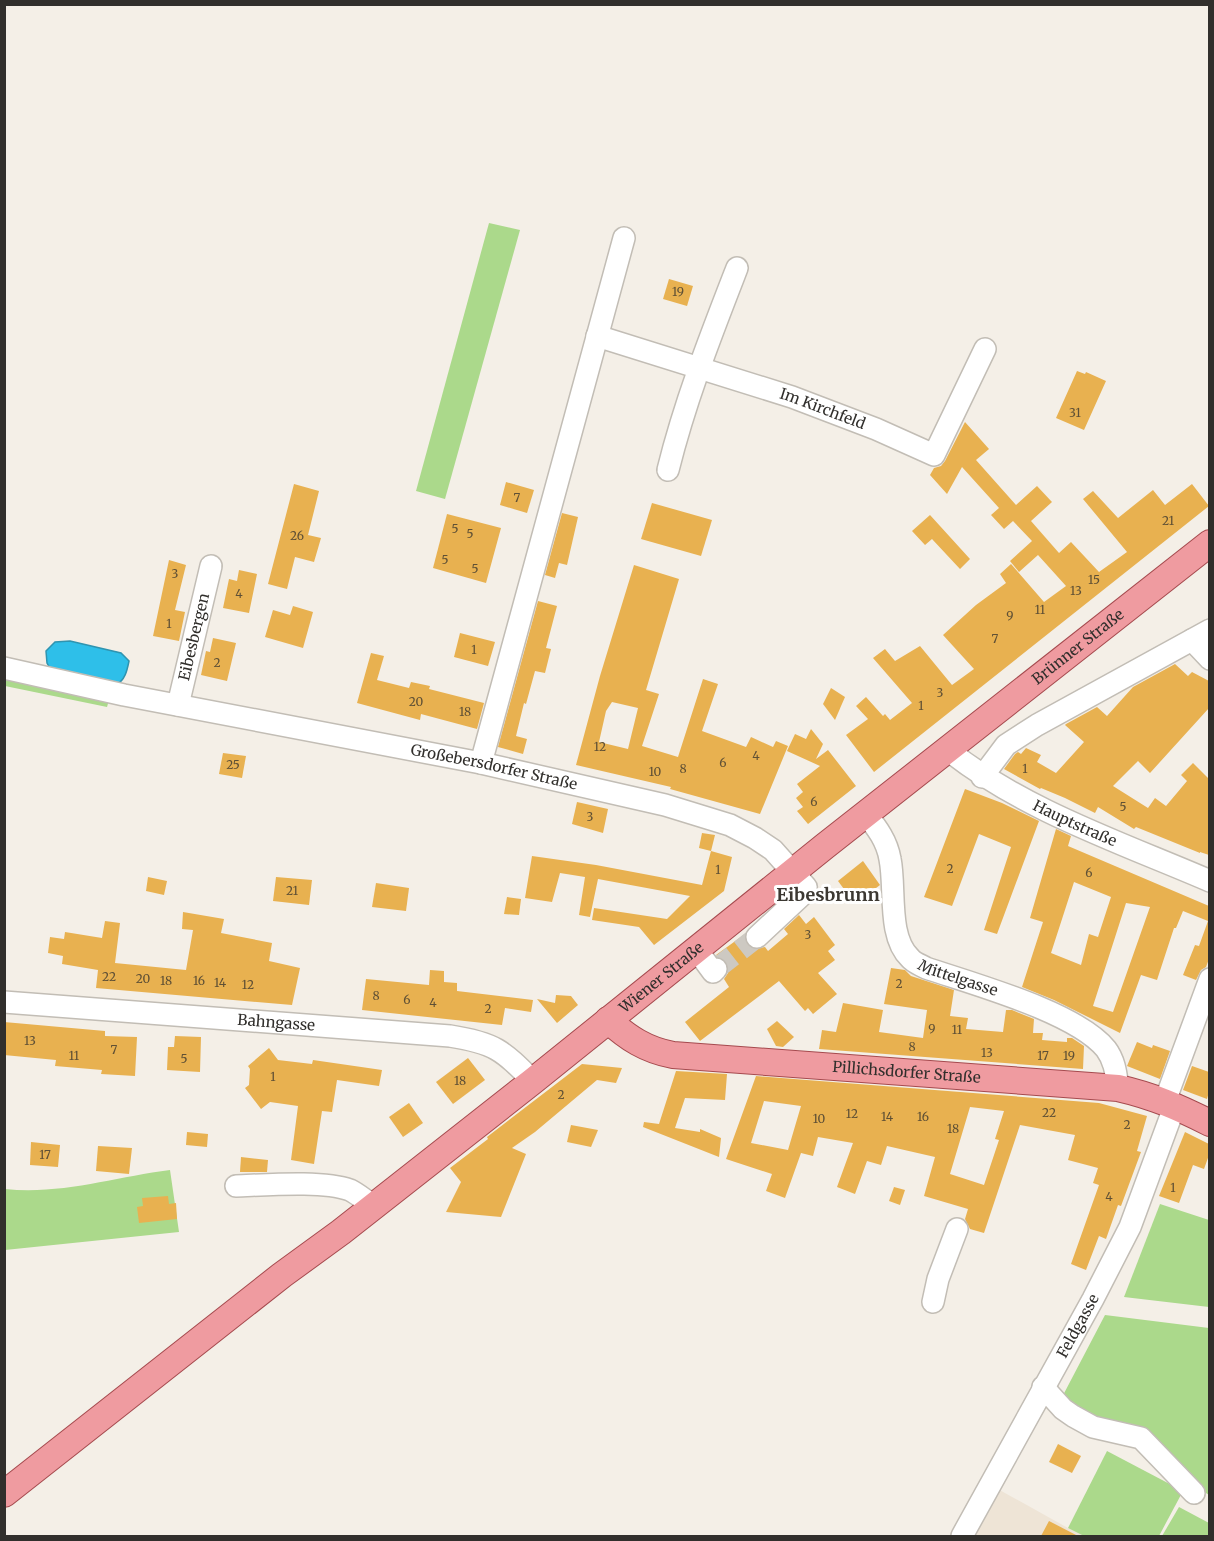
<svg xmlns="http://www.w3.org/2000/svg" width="1214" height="1541" viewBox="0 0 1214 1541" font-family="Merriweather,serif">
<rect width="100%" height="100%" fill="#f4efe7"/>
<!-- built -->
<path fill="#eee4d6" d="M996 1488 1068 1528 1084 1536H970Z"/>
<!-- green -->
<g fill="#abd98b">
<path d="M489 223 520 230 445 499 416 491Z"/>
<path d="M4 676 109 700 107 707 5 686Z"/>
<path d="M170 1170 179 1232 5 1250V1189C61 1195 115 1177 170 1170Z"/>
<path d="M1160 1204 1209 1220V1307L1124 1297Z"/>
<path d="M1105 1315 1209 1328V1495L1098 1422 1060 1401Z"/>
<path d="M1107 1451 1183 1491 1159 1536H1084L1068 1528Z"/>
<path d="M1179 1507 1209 1523V1536H1162Z"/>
</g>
<!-- water -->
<path fill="#2ebfe9" stroke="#2f94b0" stroke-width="1.5" d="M70 641 121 653 129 661C127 671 125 680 116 685L51 670 47 663 46 651 55 642Z"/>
<!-- building -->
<g fill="#e8b150" fill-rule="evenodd">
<path d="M669 279 693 286 687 306 663 299Z"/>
<path d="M1077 371 1085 374 1086 372 1106 381 1084 430 1056 418Z"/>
<path d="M965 422 989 449 976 460 1016 505 1037 486 1052 502 1031 521 1059 553 1071 542 1099 572 1127 552 1083 499 1093 491 1118 518 1153 490 1165 505 1192 484 1209 506 874 772 846 735 868 719 856 706 866 697 883 716 885 714 890 720 912 703 873 658 885 649 895 661 920 646 952 685 974 669 943 635 976 605 1006 583 1000 574 1011 564 1044 602 1066 586 1038 555 1019 572 1010 561 1032 541 1013 521 1004 529 991 515 999 508 962 467 947 494 930 475 934 468 941 466 945 461Z"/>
<path d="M506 482 534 490 527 513 500 505Z"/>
<path d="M294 484 319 491 308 535 321 538 314 562 295 557 287 589 268 584Z"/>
<path d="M652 503 712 520 701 556 641 539Z"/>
<path d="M562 513 578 517 567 565 559 563 555 578 545 575Z"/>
<path d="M447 514 501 528 486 583 433 568Z"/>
<path d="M930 515 970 559 960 569 932 539 925 545 912 531Z"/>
<path d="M169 560 186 565 175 610 185 612 179 641 153 636Z"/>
<path d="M634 565 679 579 646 690 659 694 642 746 678 757 703 679 718 684 702 731 746 747 751 737 773 747 776 741 788 746 760 814 670 789 671 787 576 765 600 676ZM612 702 638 708 628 749 599 742 606 711Z"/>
<path d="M239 570 257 574 249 613 223 608 229 579 237 581Z"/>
<path d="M538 601 557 606 546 648 551 649 545 673 535 671 526 704 524 703 516 736 527 739 523 754 498 747Z"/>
<path d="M293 606 313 612 303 648 265 637 273 610 290 615Z"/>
<path d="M460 633 495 642 488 666 454 657Z"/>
<path d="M213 638 236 643 227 681 201 675 206 651 210 652Z"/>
<path d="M371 653 384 656 377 680 409 688 411 682 430 686 429 689 484 703 477 729 421 714 420 720 357 703Z"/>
<path d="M1175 664 1188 676 1192 672 1209 681V708L1150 773 1138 761 1113 786 1148 808 1155 798 1166 806 1187 781 1181 775 1193 763 1209 779V855L1200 852V853L1136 827 1134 829 1098 807 1095 813 1065 798 1041 788 1040 789 1004 769 1015 754 1018 752 1021 754 1026 748 1041 755 1037 762 1056 773 1084 742 1065 725 1066 724 1097 707 1107 716 1133 687Z"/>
<path d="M831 688 845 697 835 720 823 704Z"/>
<path d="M811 729 823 744 816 759 828 750 856 786 808 824 797 811 803 807 796 798 803 792 797 784 820 766 787 751 795 734 806 739Z"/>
<path d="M223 753 246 756 242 778 219 774Z"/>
<path d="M965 789 1002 803 1039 821 997 934 984 930 1011 847 979 834 952 906 924 897Z"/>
<path d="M577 802 608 809 603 833 572 824Z"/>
<path d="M1056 829 1071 836 1068 846 1209 906V959L1206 967 1201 970 1196 980 1183 975 1195 945 1199 946 1208 921 1183 911 1176 928H1174L1157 980 1141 975 1120 1033 1054 1000 1022 987 1043 922 1030 918ZM1074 882 1111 897 1098 937 1089 934 1081 965 1051 953ZM1126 903 1150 907 1113 1012 1093 1006Z"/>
<path d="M702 833 715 835 711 851 699 848Z"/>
<path d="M711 851 732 857 724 891 654 945 639 927 592 920 594 908 667 919 690 896 598 879 590 917 579 915 585 877 560 873 552 902 525 898 532 856 596 865 702 885Z"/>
<path d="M863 861 880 885 855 904 838 881Z"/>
<path d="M148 877 167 881 164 895 146 891Z"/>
<path d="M276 877 312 880 309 905 273 901Z"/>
<path d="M376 883 409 888 406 911 372 907Z"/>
<path d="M507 897 521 899 519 915 504 914Z"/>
<path d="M183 912 224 919 221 933 272 943 269 961 300 968 292 1005 96 988 98 970 62 964 63 956 48 953 50 937 64 939 65 932 102 938 105 921 120 923 115 963 186 970 193 930 182 929Z"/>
<path d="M799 915 806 924 814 917 835 945 828 951 835 960 818 973 837 994 813 1014 808 1008 805 1011 779 981 700 1041 685 1022 729 987 724 979 728 973V965L725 960 716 955 745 934V940L748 946 754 949 765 947 768 951 788 934 784 929Z"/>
<path d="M891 968 905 970 911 976 954 990 950 1016 968 1018 966 1029 1003 1032 1006 1010H1012L1034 1019 1033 1033H1043L1042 1040 1067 1042V1038H1072L1084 1046 1083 1069 819 1049 822 1030 836 1032 843 1003 883 1010 879 1032 923 1038 927 1010 884 1004Z"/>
<path d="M430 970 444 971V982L457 983V991L533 1000 531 1012 505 1008 502 1025 362 1010 366 979 429 985Z"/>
<path d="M556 995 571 996 578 1005 557 1023 537 999 555 1003Z"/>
<path d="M777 1021 794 1037 783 1047 776 1046 767 1029Z"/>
<path d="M4 1022 105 1031V1036L137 1037 135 1076 101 1074 102 1070 55 1066 56 1060 4 1055Z"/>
<path d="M175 1036 201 1037 200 1072 167 1070 168 1047H174Z"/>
<path d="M1137 1042 1152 1048 1153 1045 1170 1051 1160 1079 1127 1066Z"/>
<path d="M269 1048 278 1060 312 1064 313 1060 382 1070 379 1086 337 1080 332 1112 322 1111 314 1164 291 1160 298 1106 270 1102 261 1109 245 1088 249 1085 250 1069 248 1066Z"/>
<path d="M468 1058 485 1080 453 1104 436 1082Z"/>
<path d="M582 1064 622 1068 616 1083 597 1080 535 1132 512 1148 526 1154 501 1217 446 1212 461 1182 450 1168 488 1139 487 1137Z"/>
<path d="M1192 1066 1209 1072V1092L1207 1099 1183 1090Z"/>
<path d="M676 1071 727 1074 725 1100 685 1098 675 1128 700 1132V1129L721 1138 719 1157 643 1127 644 1122 659 1124Z"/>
<path d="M756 1076 1099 1103 1147 1116 1137 1151 1141 1152 1121 1206 1118 1205 1106 1239 1099 1236 1086 1270 1071 1264 1099 1185 1093 1183 1098 1168 1068 1160 1075 1135 1020 1125 984 1233 970 1229 965 1219 968 1209 924 1196 935 1157 887 1146 881 1165 867 1161 855 1194 837 1187 853 1143 818 1137 813 1156 801 1153 785 1198 766 1191 772 1174 726 1159ZM764 1101 801 1106 788 1150 751 1143ZM970 1107 1004 1111 995 1139 999 1140 984 1185 950 1174Z"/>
<path d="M409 1103 423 1123 403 1137 389 1117Z"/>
<path d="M571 1125 598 1130 591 1147 567 1142Z"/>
<path d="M187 1132 208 1134 207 1147 186 1145Z"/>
<path d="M1185 1132 1209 1144V1155L1204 1169 1193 1165 1179 1203 1159 1196Z"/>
<path d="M31 1142 60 1145 58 1167 30 1165Z"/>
<path d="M98 1146 132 1148 129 1174 96 1171Z"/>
<path d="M241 1157 268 1160 267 1172H240Z"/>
<path d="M894 1187 905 1190 900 1205 889 1201Z"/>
<path d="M168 1196 169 1204 176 1203 177 1219 139 1223 137 1207 143 1206 142 1198Z"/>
<path d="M1058 1444 1081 1456 1072 1473 1049 1462Z"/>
<path d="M1049 1521 1078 1536H1041Z"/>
</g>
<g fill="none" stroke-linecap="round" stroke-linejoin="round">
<!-- minor-tunnel -->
<path stroke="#cdc9c2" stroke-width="21" stroke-dasharray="21 10" stroke-linecap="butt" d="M716 969 757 937"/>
<defs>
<g id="minor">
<path id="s1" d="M597 336 792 397 876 429 934 455 985 349"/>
<path d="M668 470C685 401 711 335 737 268"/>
<path d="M1192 640 1210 659"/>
<path id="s2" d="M4 668 124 695 481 763 665 805 730 825 755 838 773 850 806 887 802 895 757 937"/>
<path id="s3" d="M178 705 211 566"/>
<path id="s4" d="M948 750C1023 810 1122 843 1210 881"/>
<path d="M481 763 624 238"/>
<path d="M982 777 1006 745 1037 725 1210 630"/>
<path id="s5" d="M866 814C877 828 887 841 890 859 896 888 887 936 910 958 914 963 921 965 926 968 973 984 1076 1012 1106 1049 1115 1061 1116 1074 1118 1088"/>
<path d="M696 949 713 972 716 969"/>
<path id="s6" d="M4 1002 450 1036C495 1043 502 1050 533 1081"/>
<path d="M1165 1101 1210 979"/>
<path d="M236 1186C265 1185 323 1180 350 1190 358 1194 366 1201 374 1206"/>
<path d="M933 1302 938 1279 957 1229"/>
<path d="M1043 1387 1063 1409 1073 1416 1093 1427 1141 1438 1194 1493"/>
<path id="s7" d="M962 1536 1093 1299 1130 1227 1175 1105"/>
</g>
<g id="major">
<path id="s8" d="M608 1020C628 1038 646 1050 673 1055L1118 1088C1153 1096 1178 1107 1210 1123"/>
<path id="s9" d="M4 1494 282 1275 341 1232 533 1081 825 846 1210 543"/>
</g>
</defs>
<!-- minor casing -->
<use href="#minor" stroke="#c2bdb5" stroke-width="24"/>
<!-- major casing -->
<use href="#major" stroke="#a54a4e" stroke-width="28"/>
<!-- minor -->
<use href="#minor" stroke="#fff" stroke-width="21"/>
<!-- major -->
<use href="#major" stroke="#ef9ba0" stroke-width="26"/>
</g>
<g text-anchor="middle" stroke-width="6" stroke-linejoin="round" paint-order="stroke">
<!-- number labels -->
<g font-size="12" fill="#5f5035">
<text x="678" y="296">19</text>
<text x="1075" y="417">31</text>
<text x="517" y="502">7</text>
<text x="1168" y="525">21</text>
<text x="455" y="533">5</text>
<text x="470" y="538">5</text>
<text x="297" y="540">26</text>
<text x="445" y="564">5</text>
<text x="475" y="573">5</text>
<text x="175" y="578">3</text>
<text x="1094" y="584">15</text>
<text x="1076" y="595">13</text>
<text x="239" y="598">4</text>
<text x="1040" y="614">11</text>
<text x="1010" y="620">9</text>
<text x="169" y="628">1</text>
<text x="995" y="643">7</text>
<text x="474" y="654">1</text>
<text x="217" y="667">2</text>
<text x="940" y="697">3</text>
<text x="416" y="706">20</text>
<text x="921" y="710">1</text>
<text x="465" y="716">18</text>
<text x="600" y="751">12</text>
<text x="756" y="760">4</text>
<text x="723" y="767">6</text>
<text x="233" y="769">25</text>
<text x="683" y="773">8</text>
<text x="1025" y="773">1</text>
<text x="655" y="776">10</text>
<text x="814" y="806">6</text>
<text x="1123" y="811">5</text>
<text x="590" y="821">3</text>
<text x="950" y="873">2</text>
<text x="718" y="874">1</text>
<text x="1089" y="877">6</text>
<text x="292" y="895">21</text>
<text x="808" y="939">3</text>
<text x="109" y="981">22</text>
<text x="143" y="983">20</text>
<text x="166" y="985">18</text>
<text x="199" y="985">16</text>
<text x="220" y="987">14</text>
<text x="899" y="988">2</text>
<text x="248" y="989">12</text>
<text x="376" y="1000">8</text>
<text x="407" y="1004">6</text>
<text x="433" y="1007">4</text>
<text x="488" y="1013">2</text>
<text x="932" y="1033">9</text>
<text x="957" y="1034">11</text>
<text x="30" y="1045">13</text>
<text x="912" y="1051">8</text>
<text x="114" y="1054">7</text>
<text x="987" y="1057">13</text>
<text x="74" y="1060">11</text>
<text x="1043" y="1060">17</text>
<text x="1069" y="1060">19</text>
<text x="184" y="1063">5</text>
<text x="273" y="1081">1</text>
<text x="460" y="1085">18</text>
<text x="561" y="1099">2</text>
<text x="1049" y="1117">22</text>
<text x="852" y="1118">12</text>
<text x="887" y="1121">14</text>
<text x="923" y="1121">16</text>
<text x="819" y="1123">10</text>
<text x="1127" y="1129">2</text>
<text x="953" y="1133">18</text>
<text x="45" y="1159">17</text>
<text x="1173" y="1192">1</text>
<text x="1109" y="1201">4</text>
</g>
<!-- street labels -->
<g font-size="15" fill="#312f2c" stroke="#fff">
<text dy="5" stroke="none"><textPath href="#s1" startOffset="237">Im Kirchfeld</textPath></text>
<text dy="5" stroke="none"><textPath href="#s3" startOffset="70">Eibesbergen</textPath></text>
<text dy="5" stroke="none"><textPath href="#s9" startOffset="1368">Brünner Straße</textPath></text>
<text dy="5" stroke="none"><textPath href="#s2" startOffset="500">Großebersdorfer Straße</textPath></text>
<text dy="5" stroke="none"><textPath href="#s4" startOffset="147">Hauptstraße</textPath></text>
<text dy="5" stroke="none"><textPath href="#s9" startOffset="836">Wiener Straße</textPath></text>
<text dy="5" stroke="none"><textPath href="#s5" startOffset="207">Mittelgasse</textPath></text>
<text dy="5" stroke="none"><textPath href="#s6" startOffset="273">Bahngasse</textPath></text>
<text dy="5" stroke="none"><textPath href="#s8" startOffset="309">Pillichsdorfer Straße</textPath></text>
<text dy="5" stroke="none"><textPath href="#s7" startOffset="240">Feldgasse</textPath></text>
</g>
<!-- quarter labels -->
<g font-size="18" font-weight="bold" fill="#3c3832" stroke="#fff">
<text x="828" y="901">Eibesbrunn</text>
</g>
</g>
<!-- border -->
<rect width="1214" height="1541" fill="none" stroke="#312f2c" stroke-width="12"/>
</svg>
